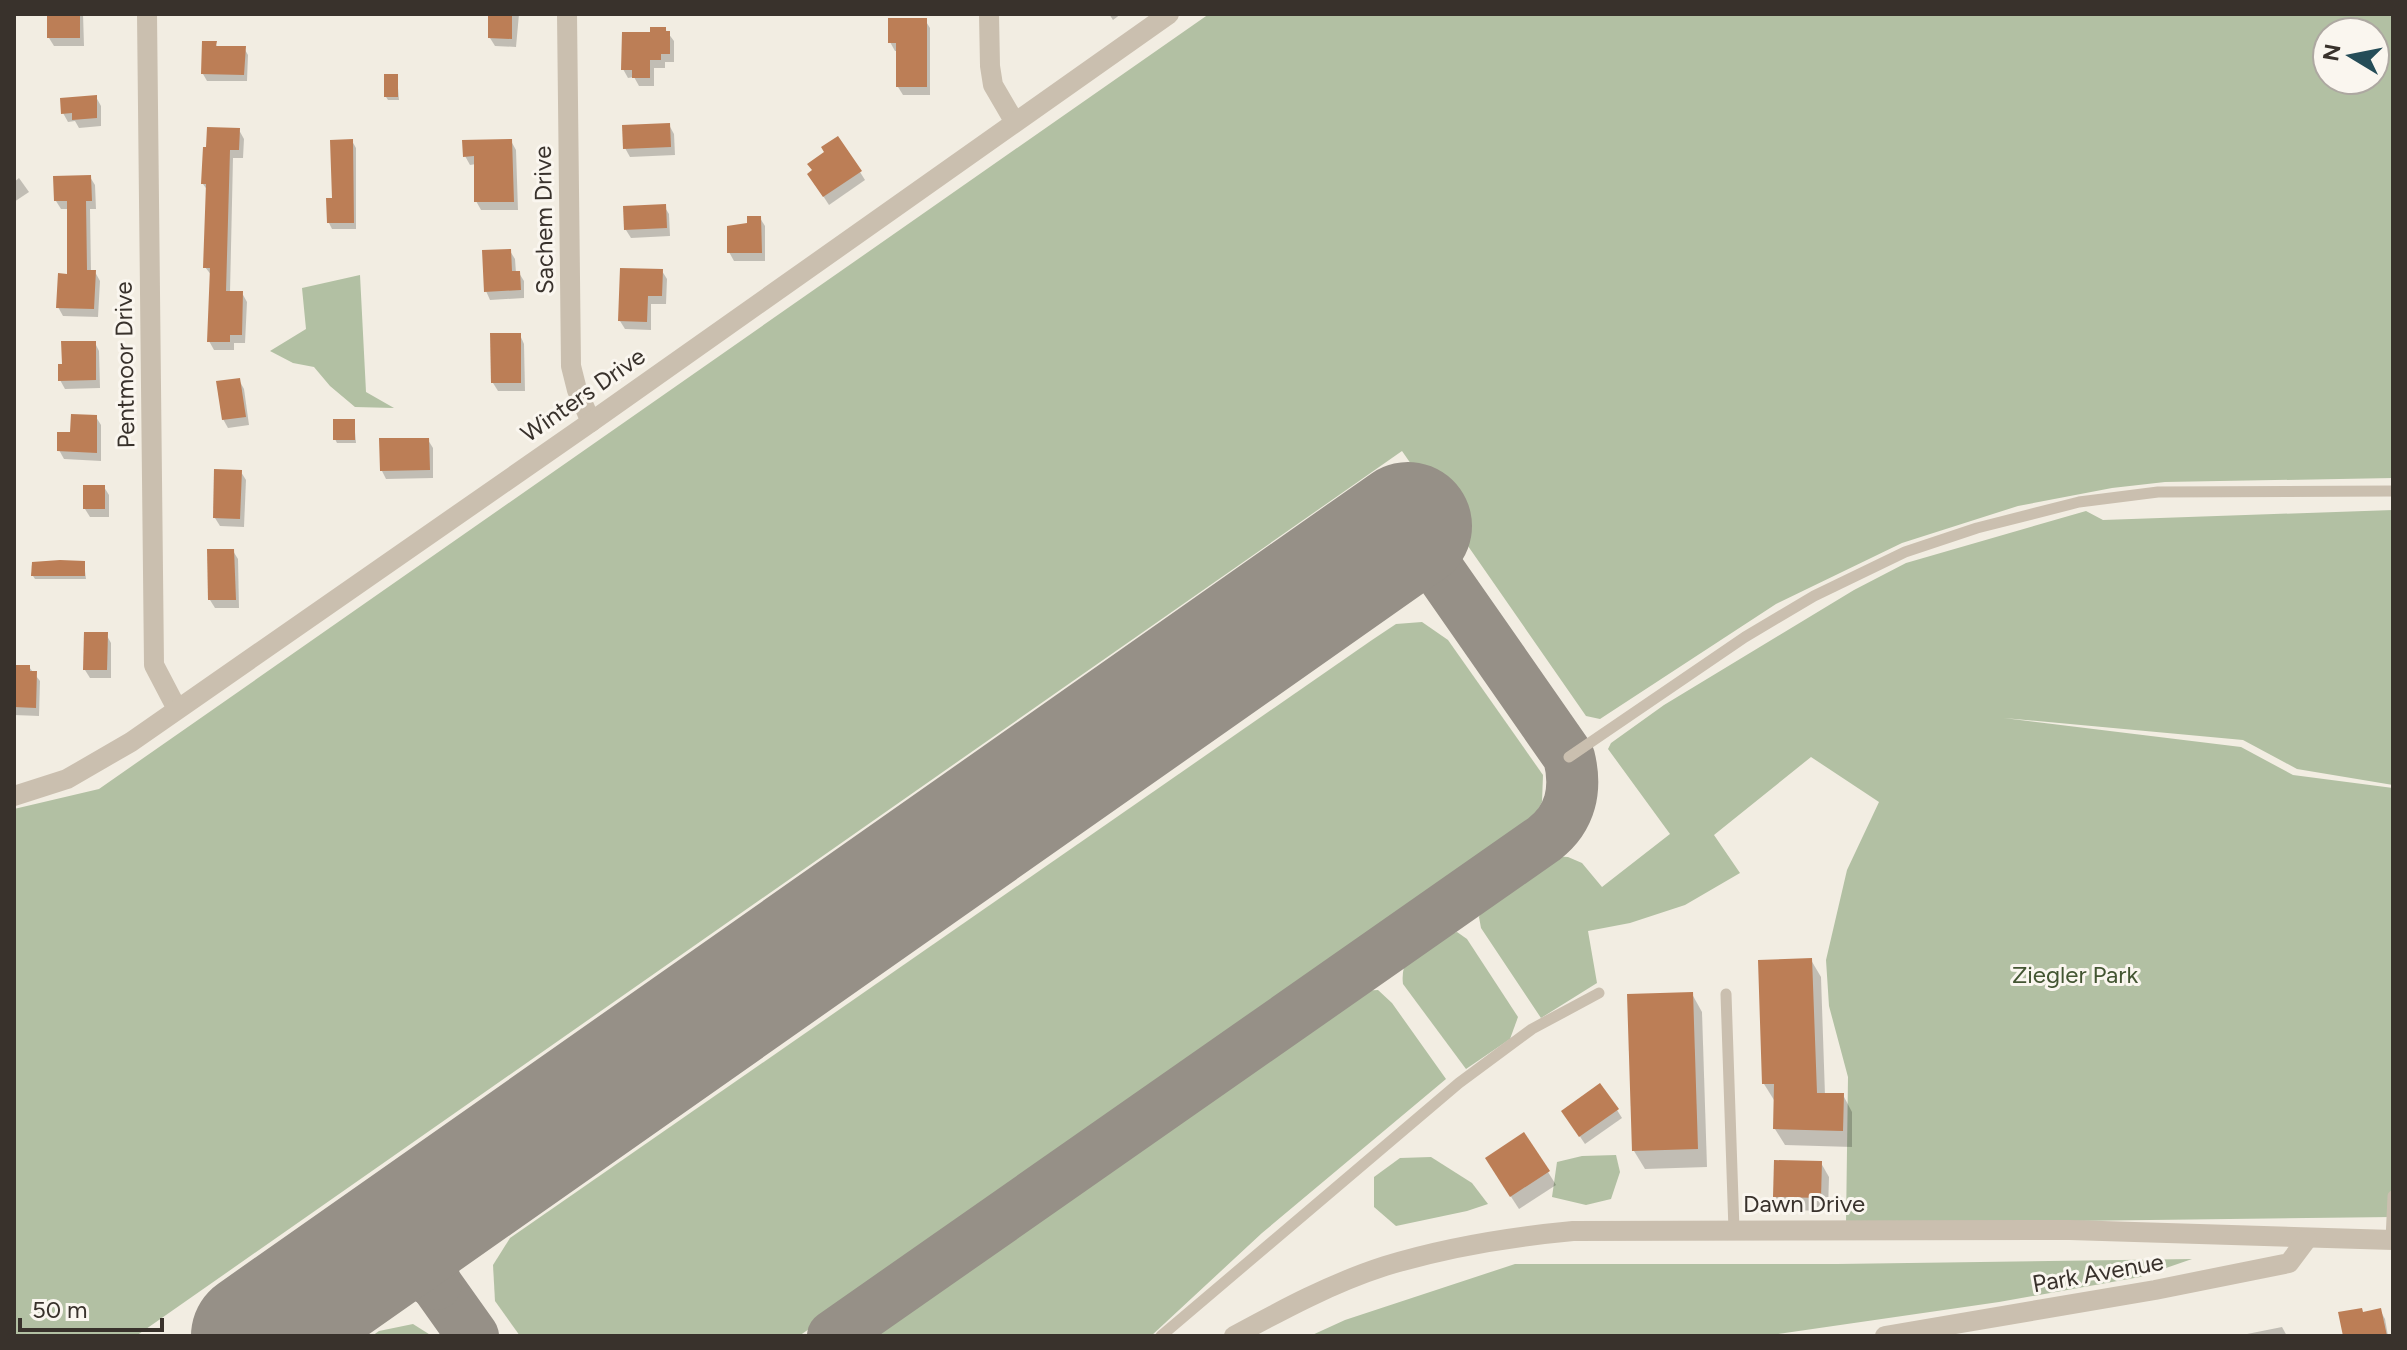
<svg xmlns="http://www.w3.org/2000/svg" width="2407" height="1350" viewBox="0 0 2407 1350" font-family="Figtree,sans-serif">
<rect width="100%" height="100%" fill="#f2ede2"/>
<!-- green -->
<g fill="#b2c0a3" fill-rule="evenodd">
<path d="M1209 14H2393V478L2165 482 2112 488 2018 506 1902 543 1776 604 1600 719 1586 716 1402 451 136 1336H14V809L99 789ZM2327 32H2375V80H2327Z"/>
<path d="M360 275 366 392 394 408 355 407 330 386 314 367 293 363 270 351 306 329 302 288Z"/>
<path d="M2393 510V785L2297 769 2243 740 2004 718 2241 747 2293 775 2393 788V1217L1846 1224 1848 1077 1829 1006 1826 960 1847 870 1879 802 1811 757 1714 835 1740 873 1685 905 1630 923 1588 931 1597 983 1541 1018 1481 928 1479 917 1487 900 1551 856 1568 857 1582 863 1602 887 1670 834 1608 749 1611 743 1664 705 1854 590 1906 563 2086 511 2103 520Z"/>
<path d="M1422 622 1448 640 1543 775 1542 802 1526 831 799 1336H520L495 1301 493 1265 510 1238 1372 640 1396 624Z"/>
<path d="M1457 932 1467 939 1518 1017 1510 1039 1466 1069 1403 984C1399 951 1428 938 1457 932Z"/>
<path d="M1378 990 1392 1003 1446 1079 1262 1233 1151 1336H867L1359 991Z"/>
<path d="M1616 1155 1620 1172 1611 1199 1586 1205 1552 1197 1557 1162 1582 1156Z"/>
<path d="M1431 1157 1472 1183 1488 1204 1467 1211 1396 1226 1374 1207V1177L1400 1158Z"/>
<path d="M2192 1259 2140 1277 1999 1302 1764 1336H1310L1345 1320 1515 1264H1837Z"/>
<path d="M413 1324 432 1336H372L379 1331Z"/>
</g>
<!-- shadow -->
<g fill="#0003">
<path d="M59 14H83L84 46H54L49 38Z"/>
<path d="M490 14H519L516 47 495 46 490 38Z"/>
<path d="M1109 14H1121L1113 20Z"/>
<path d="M925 20 930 28V95H903L898 87V51H895L890 42Z"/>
<path d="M665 29 674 41V62H665V68H654V86H639L634 77 628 78 623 69 652 34Z"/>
<path d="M215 43 218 48H244L248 55 247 81H207L203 74Z"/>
<path d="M397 76 399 100H388L386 97Z"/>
<path d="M96 97 101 106V126L79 128 75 121 68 122 63 113Z"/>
<path d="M669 125 674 134 675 155 630 157 625 148Z"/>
<path d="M239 130 244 139 243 158H233L230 293H242L247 302 245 343H234V350H214L209 341 212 276 205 267 208 191 203 184Z"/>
<path d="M352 141 356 148V229H332L329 223Z"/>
<path d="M511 141 516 150 518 210H481L476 201V164L470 165 465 156Z"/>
<path d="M860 172 865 180 829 205 814 182Z"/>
<path d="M90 177 95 185 96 209H90L91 272H95L100 281 98 317 63 316 58 307 69 276V209H61L56 201Z"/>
<path d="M19 178 29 192 14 202V182Z"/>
<path d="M664 206 669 214 670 236 631 238 626 230 625 208Z"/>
<path d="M760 218 765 226V261H734L729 252 749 225Z"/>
<path d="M510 251 515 259 516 273H519L524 281V298L490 300 486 291Z"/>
<path d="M662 271 667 279 666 304H651V330L625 329 620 321Z"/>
<path d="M520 335 524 344 525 391H498L493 383Z"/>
<path d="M95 343 99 351 100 388 65 389 60 380Z"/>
<path d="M239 380 244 389 249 425 228 428 223 419Z"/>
<path d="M96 417 101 425V461L64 459 59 450 72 434Z"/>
<path d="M354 421 356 443H337L335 439Z"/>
<path d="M428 440 433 448V478L386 479 382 471Z"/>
<path d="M241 472 246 480 244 527 220 526 215 518Z"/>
<path d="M104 487 109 495V517H90L85 509Z"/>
<path d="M233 551 238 559 239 608H215L210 600Z"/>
<path d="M84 563 86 579H35L33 576Z"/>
<path d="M106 634 111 643V678H90L85 670Z"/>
<path d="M14 667H29L40 681 39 716 14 715Z"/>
<path d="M1811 960 1821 977 1825 1095H1843L1852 1112V1147L1785 1145 1775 1129 1774 1100 1764 1084Z"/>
<path d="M1692 994 1702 1012 1707 1167 1645 1169 1634 1151Z"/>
<path d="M1617 1110 1622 1118 1585 1144 1568 1119Z"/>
<path d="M1821 1163 1829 1177 1828 1211 1783 1210 1775 1196Z"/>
<path d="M1495 1172H1548L1556 1185 1519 1209Z"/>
<path d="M2380 1310 2385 1319 2388 1336H2345L2363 1314Z"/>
<path d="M2282 1327 2287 1336H2247V1334Z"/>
</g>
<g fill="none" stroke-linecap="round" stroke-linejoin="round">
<!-- taxiway -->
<g stroke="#969087" stroke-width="52">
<path d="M451 1199C435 1225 425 1254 436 1284L473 1336"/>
<path d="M342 1275C372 1272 412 1263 436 1284"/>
<path d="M833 1336 1544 839C1571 818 1577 789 1569 757L1408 526"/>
</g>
<!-- runway -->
<path stroke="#969087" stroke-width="128" d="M255 1336 1408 526"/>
</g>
<!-- building -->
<g fill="#bc7e56">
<path d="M80 14V38H47V15Z"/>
<path d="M488 14H512V39L488 38Z"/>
<path d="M888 18H927V87H896V43H888Z"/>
<path d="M650 27H666V31H670V54H661V60H650V78H632V70H621L622 32H650Z"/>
<path d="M202 41H217L216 46H246L244 75 201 74Z"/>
<rect x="384" y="74" width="14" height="23"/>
<path d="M97 95V118L72 120V113L61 114 60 98Z"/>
<path d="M670 123 671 147 623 149 622 125Z"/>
<path d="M207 127 240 128 239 150H230L226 291H243L242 335H230V342H207L210 268H203L206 184H201L203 147H206Z"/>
<path d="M838 136 862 171 823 197 807 174 812 170 807 164 824 152 821 147Z"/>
<path d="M353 139 354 223H327L326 198H332L330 140Z"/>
<path d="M512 139 514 202H474V156L463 157 462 140Z"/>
<path d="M91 175 92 201H86L87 270H96L94 309 56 308 58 273 67 274V201H54L53 176Z"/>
<path d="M666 204 667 228 624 230 623 206Z"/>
<path d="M747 216H761L762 253H727V226L747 223Z"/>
<path d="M511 249 512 271H520L521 290 484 292 482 250Z"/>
<path d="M620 268 663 269 662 296H648L647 322 618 321Z"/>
<path d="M490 333H521V383H491Z"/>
<path d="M61 341H96V380L58 381V364H62Z"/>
<path d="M240 378 246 417 222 420 216 381Z"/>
<path d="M71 414 97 415V453L57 451V432H70Z"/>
<rect x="333" y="419" width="22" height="21"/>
<path d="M379 438H429L430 470 380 471Z"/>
<path d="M214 469 242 470 240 519 213 518Z"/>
<rect x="83" y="485" width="22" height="24"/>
<path d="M207 549H234L236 600H208Z"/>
<path d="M60 560 85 561V576H31L32 562Z"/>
<path d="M84 632H108L107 670H83Z"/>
<path d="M14 665H30V671H37L36 708 14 707Z"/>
<path d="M1812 958 1817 1093H1844L1843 1131 1773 1129 1774 1084H1762L1758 960Z"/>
<path d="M1693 992 1698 1149 1632 1151 1627 994Z"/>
<path d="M1600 1083 1619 1109 1579 1137 1561 1111Z"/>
<path d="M1524 1132 1550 1171 1510 1197 1485 1158Z"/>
<path d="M1774 1160 1822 1161 1821 1198 1773 1197Z"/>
<path d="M2362 1308 2363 1312 2381 1308 2387 1336H2343L2338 1312Z"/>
</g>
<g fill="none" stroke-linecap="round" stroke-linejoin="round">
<!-- service -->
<g stroke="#cabfaf" stroke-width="11">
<path d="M1569 757 1745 637 1814 596 1905 552 1977 528 2079 502 2158 492 2393 491"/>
<path d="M1726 994 1734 1230"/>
<path d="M2391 1240 2393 1196"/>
<path d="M1161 1336 1459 1083 1532 1029 1599 993"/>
</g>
<!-- minor -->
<g stroke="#cabfaf" stroke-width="20">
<path d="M147 14 154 665 177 709"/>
<path d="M567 14 571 366 577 390 591 422"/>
<path d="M989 14 990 66 993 85 1014 121"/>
<path d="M14 796 67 779 131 742 591 422 1169 14"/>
<path d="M1234 1336C1282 1310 1332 1283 1385 1266 1447 1247 1509 1237 1573 1231L2070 1230 2393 1240"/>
<path d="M1885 1336 2155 1290 2289 1263 2307 1239"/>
</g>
</g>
<g text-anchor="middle" stroke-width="6" stroke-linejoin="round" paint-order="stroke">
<!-- street labels -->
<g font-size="24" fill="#39322c" stroke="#faf6ef">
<text transform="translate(544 220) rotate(-91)" y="8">Sachem Drive</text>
<text transform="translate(125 365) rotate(-91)" y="8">Pentmoor Drive</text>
<text transform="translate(583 395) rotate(-35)" y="8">Winters Drive</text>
<text x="1804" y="1212">Dawn Drive</text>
<text transform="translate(2098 1273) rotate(-10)" y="8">Park Avenue</text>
</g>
<!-- park labels -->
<g font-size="24" fill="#435532" stroke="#faf6ef">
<text x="2075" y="983">Ziegler Park</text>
</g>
</g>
<!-- border -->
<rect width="2407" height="1350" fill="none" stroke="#39322c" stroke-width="32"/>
<!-- north arrow -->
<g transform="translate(2351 56) rotate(280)"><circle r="38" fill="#faf6ef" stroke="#ada8a1" stroke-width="2"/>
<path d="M0-6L14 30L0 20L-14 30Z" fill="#254d58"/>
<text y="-12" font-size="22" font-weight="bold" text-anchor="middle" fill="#39322c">N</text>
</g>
<!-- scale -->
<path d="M20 1318v12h142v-12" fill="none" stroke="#39322c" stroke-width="4"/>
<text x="32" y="1318" font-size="24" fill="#39322c" stroke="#faf6ef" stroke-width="6" paint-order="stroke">50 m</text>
</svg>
